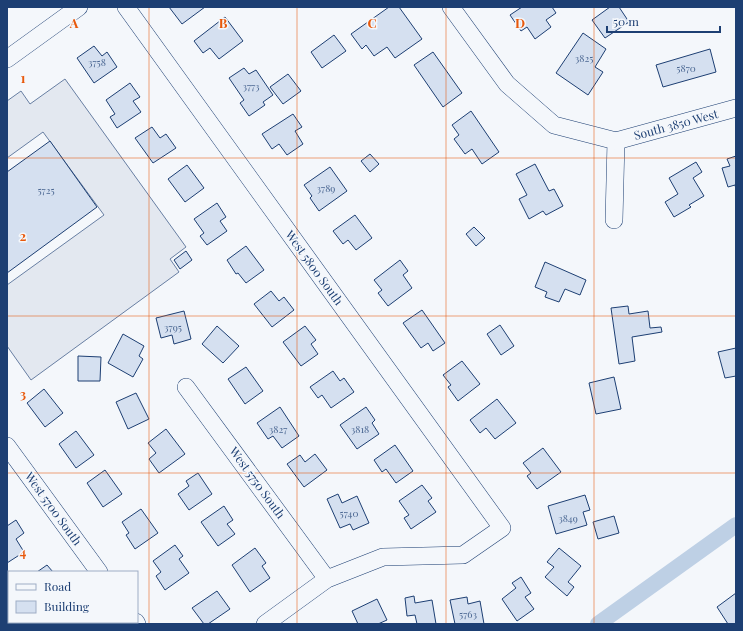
<svg xmlns="http://www.w3.org/2000/svg" width="743" height="631" viewBox="0 0 743 631" font-family="'Playfair Display',serif">
<rect width="100%" height="100%" fill="#f4f7fb"/>
<!-- parking -->
<path fill="#e3e8f0" stroke="#687fa3" d="M65 79 186 247 170 259 179 272 31 380 7 346V285L104 215 43 132 7 158V101L21 91 30 104Z"/>
<g fill="none" stroke-linecap="round" stroke-linejoin="round">
<!-- canal -->
<path stroke="#bed0e5" stroke-width="16" d="M598 624 736 525"/>
</g>
<!-- building -->
<g fill="#d5e0f0" stroke="#1d3f73">
<path d="M169 7H205L182 24Z"/>
<path d="M389 7H399L422 39 395 58 387 47 374 56 366 45 362 49 351 34Z"/>
<path d="M522 7H552L556 13 546 20 551 27 535 39 527 27 521 31 510 15Z"/>
<path d="M610 7H619L629 22 605 38 592 20Z"/>
<path d="M225 17 243 41 219 59 210 48 203 53 194 41Z"/>
<path d="M583 33 606 49 595 67 603 72 588 95 556 73Z"/>
<path d="M334 35 346 51 322 68 311 52Z"/>
<path d="M94 46 102 56 107 52 117 67 94 83 77 58Z"/>
<path d="M710 49 716 72 663 87 656 65Z"/>
<path d="M433 52 462 93 443 107 414 65Z"/>
<path d="M244 68 249 74 256 70 273 95 263 102 265 105 249 116 240 103 244 100 229 78Z"/>
<path d="M288 74 301 91 283 104 270 87Z"/>
<path d="M130 83 140 97 133 101 141 112 117 128 110 117 115 114 106 100Z"/>
<path d="M471 111 499 152 482 164 472 149 465 154 454 139 459 135 452 125Z"/>
<path d="M293 114 302 127 295 131 303 144 287 155 279 144 272 149 262 134Z"/>
<path d="M152 127 160 138 166 134 176 148 153 163 135 138Z"/>
<path d="M50 141 97 207 7 273V172Z"/>
<path d="M370 154 379 164 370 172 361 161Z"/>
<path d="M736 156V189L735 185 728 187 722 168 730 166 727 159Z"/>
<path d="M696 162 702 172 693 178 704 196 689 205 691 207 674 217 665 202 678 194 669 178Z"/>
<path d="M535 164 549 191 554 189 563 206 546 215 543 211 529 219 519 199 527 195 516 174Z"/>
<path d="M187 165 204 188 185 202 168 179Z"/>
<path d="M330 167 347 191 319 211 310 198 312 196 304 185Z"/>
<path d="M217 203 226 217 220 221 227 231 207 245 200 236 204 233 194 219Z"/>
<path d="M355 215 372 238 356 250 348 240 343 244 333 231Z"/>
<path d="M474 227 485 238 476 246 466 234Z"/>
<path d="M246 246 264 270 246 283 238 273 236 274 227 260Z"/>
<path d="M186 251 192 260 180 269 174 260Z"/>
<path d="M400 260 408 271 403 275 412 288 388 306 378 293 382 290 374 280Z"/>
<path d="M545 262 586 280 580 295 565 289 559 302 545 297 547 292 535 287Z"/>
<path d="M271 291 279 301 284 297 294 310 272 327 254 304Z"/>
<path d="M628 306 629 314 648 311 650 328 661 327 662 332 632 337 635 361 619 364 611 308Z"/>
<path d="M422 310 445 343 433 351 428 343 421 348 403 323Z"/>
<path d="M184 311 191 339 174 344 172 335 161 338 156 318Z"/>
<path d="M500 325 514 346 501 355 487 334Z"/>
<path d="M217 326 239 346 223 363 202 344Z"/>
<path d="M305 326 316 340 311 344 318 354 301 366 283 342Z"/>
<path d="M123 334 144 346 139 356 143 359 133 377 108 363Z"/>
<path d="M736 348V376L725 378 718 352Z"/>
<path d="M78 356 101 357 100 381H78Z"/>
<path d="M462 361 480 384 458 401 448 387 451 385 443 375Z"/>
<path d="M246 367 263 391 245 404 228 379Z"/>
<path d="M333 371 340 381 344 378 354 392 331 408 322 395 318 398 310 387Z"/>
<path d="M614 377 621 409 596 414 589 383Z"/>
<path d="M44 389 63 413 45 427 27 403Z"/>
<path d="M136 393 149 419 128 429 116 402Z"/>
<path d="M497 399 516 423 495 439 486 428 480 433 470 420Z"/>
<path d="M280 407 299 436 282 448 273 436 268 439 257 423Z"/>
<path d="M366 407 375 420 372 423 379 434 357 449 340 425Z"/>
<path d="M166 429 185 454 159 473 149 459 156 453 148 443Z"/>
<path d="M76 431 94 455 76 468 59 444Z"/>
<path d="M395 445 413 471 396 483 386 469 382 472 374 460Z"/>
<path d="M543 448 561 472 537 489 527 476 531 473 523 463Z"/>
<path d="M315 454 327 470 304 487 287 464 300 455 305 462Z"/>
<path d="M105 470 122 494 103 507 87 483Z"/>
<path d="M198 473 212 494 189 510 178 494 189 486 186 481Z"/>
<path d="M422 485 432 498 428 501 436 512 411 529 404 518 409 515 399 501Z"/>
<path d="M338 494 342 503 357 496 369 523 353 530 350 524 340 528 327 499Z"/>
<path d="M585 495 590 510 583 512 587 525 556 534 548 506Z"/>
<path d="M224 506 233 520 227 524 235 534 218 546 201 522Z"/>
<path d="M141 509 158 533 135 549 126 535 129 533 122 522Z"/>
<path d="M614 516 619 533 598 539 593 522Z"/>
<path d="M16 520 24 533 16 539 24 552 7 563V526Z"/>
<path d="M175 545 183 556 179 559 189 573 165 590 156 576 161 572 153 561Z"/>
<path d="M255 548 266 563 262 566 270 578 250 592 232 565Z"/>
<path d="M559 548 581 566 568 582 574 587 567 596 545 577 554 567 547 562Z"/>
<path d="M47 565 53 572H37Z"/>
<path d="M521 577 531 593 525 597 534 609 517 621 502 599 516 588 512 583Z"/>
<path d="M217 591 230 609 208 624H204L192 608Z"/>
<path d="M736 593V624H728L717 607Z"/>
<path d="M414 596 415 603 432 600 436 624H417L415 615 407 616 405 598Z"/>
<path d="M467 597 468 604 480 601 484 624H455L450 600Z"/>
<path d="M377 599 387 620 378 624H358L352 611Z"/>
<path d="M61 622H88L90 624H62Z"/>
</g>
<g fill="none" stroke-linecap="round" stroke-linejoin="round">
<defs>
<g id="minor">
<path d="M126 7 502 528 463 555 383 557 327 579 265 624"/>
<path d="M451 7 507 84 554 125 616 141 614 220"/>
<path d="M7 59 79 7"/>
<path d="M616 141 736 108"/>
<path d="M186 387 327 579"/>
<path d="M7 446 99 572"/>
<path d="M136 622 137 624"/>
</g>
</defs>
<!-- minor casing -->
<use href="#minor" stroke="#1d3f73" stroke-width="18"/>
<!-- minor -->
<use href="#minor" stroke="#f4f7fb" stroke-width="17"/>
</g>
<!-- grid -->
<path fill="none" stroke="#e8590c" stroke-width="1" stroke-opacity="0.55" d="M149 7V624M297 7V624M446 7V624M594 7V624M7 158H736M7 316H736M7 473H736"/>
<g text-anchor="middle" stroke-width="3" stroke-linejoin="round" paint-order="stroke">
<!-- number labels -->
<g font-size="10" fill="#4b6792">
<text x="584" y="62">3825</text>
<text x="97" y="66">3758</text>
<text x="686" y="72">5870</text>
<text x="251" y="90">3773</text>
<text x="326" y="192">3789</text>
<text x="46" y="194">5725</text>
<text x="173" y="331">3795</text>
<text x="278" y="433">3827</text>
<text x="360" y="433">3818</text>
<text x="349" y="517">5740</text>
<text x="568" y="522">3849</text>
<text x="468" y="618">5763</text>
</g>
<!-- street labels -->
<g font-size="12" fill="#1d3f73" stroke="#f4f7fb">
<text transform="translate(676 125) rotate(-15)" y="4">South 3850 West</text>
<text transform="translate(314 268) rotate(54)" y="4">West 5800 South</text>
<text transform="translate(257 483) rotate(54)" y="4">West 5750 South</text>
<text transform="translate(53 509) rotate(54)" y="4">West 5700 South</text>
</g>
</g>
<g font-size="13" text-anchor="middle" font-weight="bold" fill="#e8590c" stroke="#f4f7fb" stroke-width="3" stroke-linejoin="round" paint-order="stroke">
<text x="74" y="28">A</text>
<text x="223" y="28">B</text>
<text x="372" y="28">C</text>
<text x="520" y="28">D</text>
<text x="23" y="83">1</text>
<text x="23" y="241">2</text>
<text x="23" y="399">3</text>
<text x="23" y="557">4</text>
</g>
<!-- border -->
<rect width="743" height="631" fill="none" stroke="#1d3f73" stroke-width="16"/>
<!-- legend -->
<rect x="8" y="571" width="130" height="52" fill="#f4f7fb" stroke="#9eadc5"/>
<rect x="16" y="584" width="20" height="6" fill="#f4f7fb" stroke="#9eadc5"/>
<text x="44" y="591" font-size="12" fill="#1d3f73">Road</text>
<rect x="16" y="601" width="20" height="12" fill="#d5e0f0" stroke="#9eadc5"/>
<text x="44" y="611" font-size="12" fill="#1d3f73">Building</text>
<!-- scale -->
<path d="M607 26v6h113v-6" fill="none" stroke="#1d3f73" stroke-width="2"/>
<text x="613" y="26" font-size="12" fill="#1d3f73" stroke="#f4f7fb" stroke-width="3" paint-order="stroke">50 m</text>
</svg>
